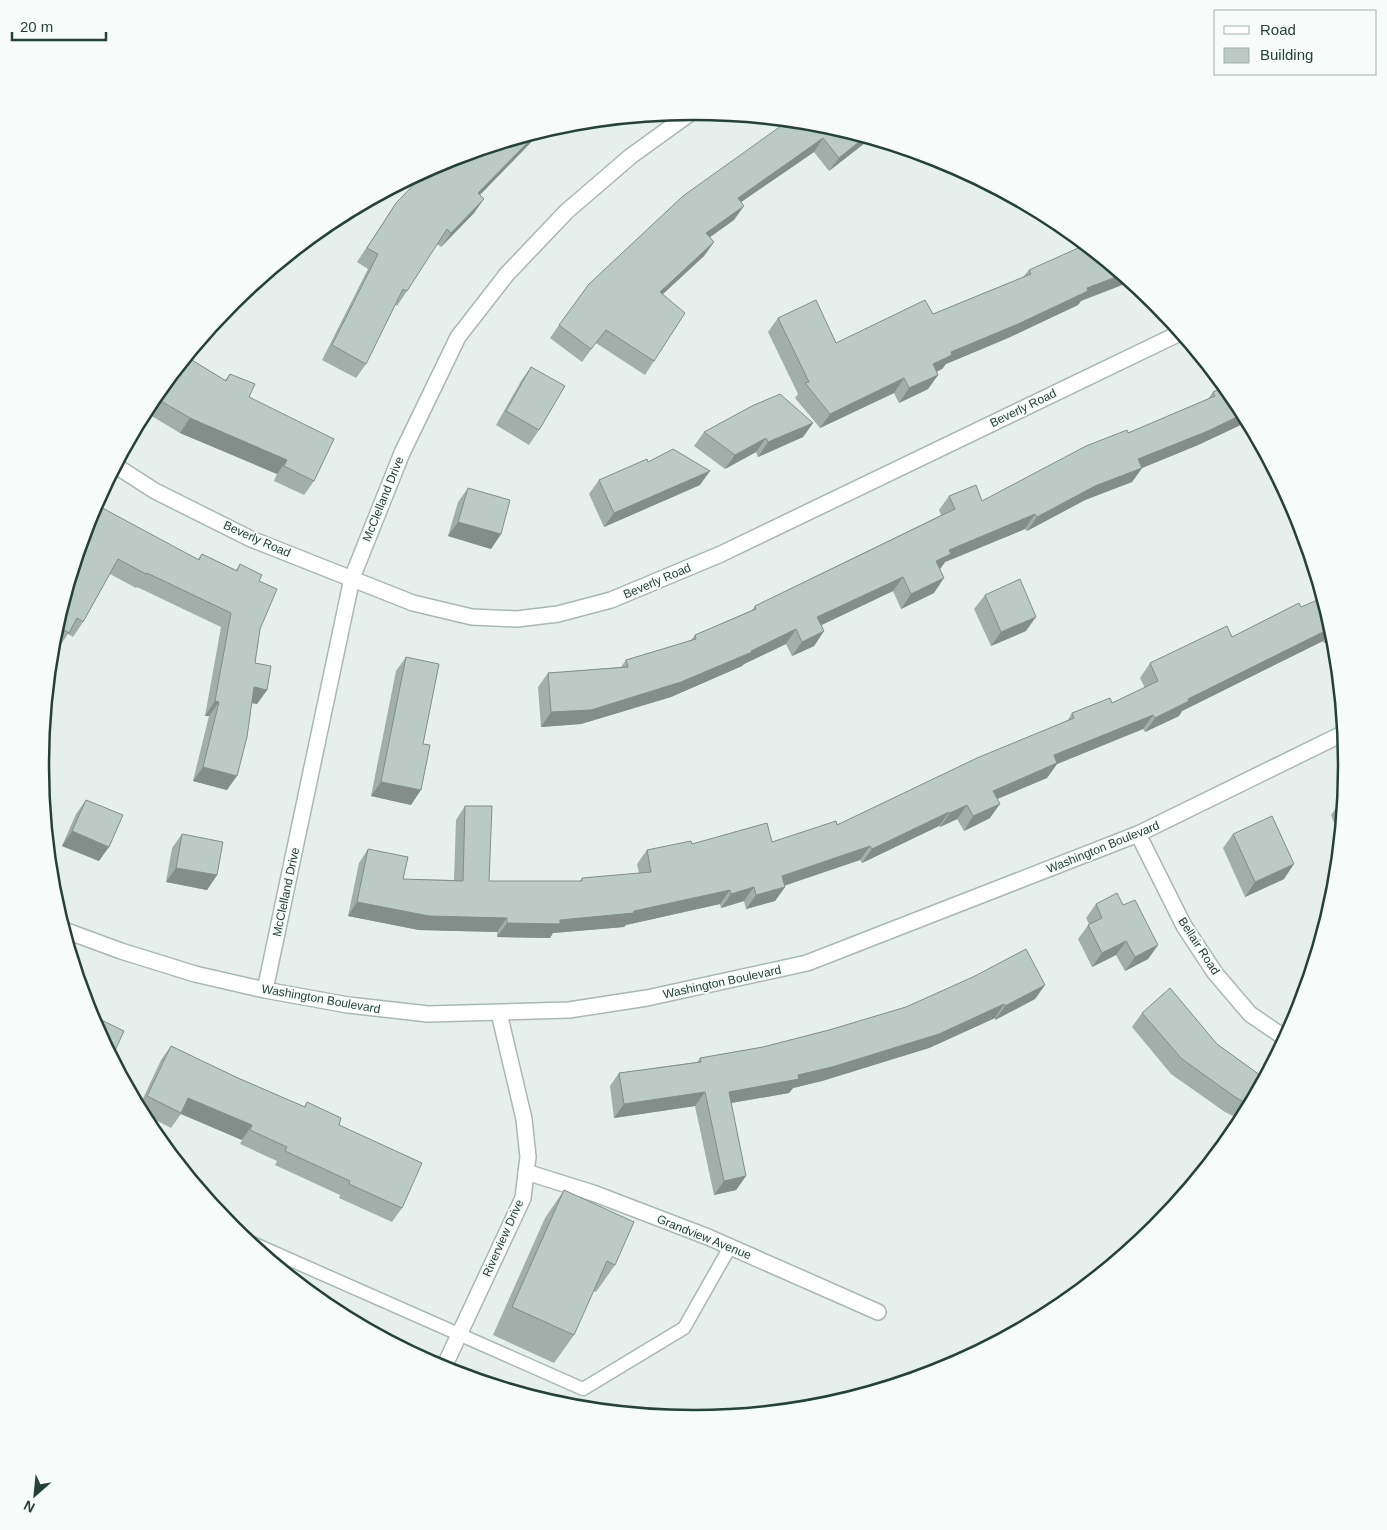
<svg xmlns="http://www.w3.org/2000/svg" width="1387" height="1530" viewBox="0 0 1387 1530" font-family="Helvetica,sans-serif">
<rect width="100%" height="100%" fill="#e6efeb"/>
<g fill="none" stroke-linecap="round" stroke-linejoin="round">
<defs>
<path id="service" d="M250 1242 583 1389 684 1328 730 1247"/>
<g id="minor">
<path d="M116 466 155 491 251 539 413 603 472 617 517 619 558 614 611 600 721 554 1180 333"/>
<path d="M1138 834 1184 926 1215 973 1250 1014 1285 1038"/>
<path d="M265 990 352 578 402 453 458 337 507 274 567 211 631 156 692 112"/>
<path d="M526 1172 593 1193 708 1237 878 1312"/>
<path d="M443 1369 523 1198 528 1157 524 1119 499 1013"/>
</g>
<path id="tertiary" d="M64 930 121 951 195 974 265 990 348 1005 428 1014 569 1010 647 998 807 963 1138 834 1344 733"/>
</defs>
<!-- service casing -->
<use href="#service" stroke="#a8b8b2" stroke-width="15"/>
<!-- minor casing -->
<use href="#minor" stroke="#a8b8b2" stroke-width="18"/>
<!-- tertiary casing -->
<use href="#tertiary" stroke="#a8b8b2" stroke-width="18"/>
<!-- service -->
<use href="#service" stroke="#fff" stroke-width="12"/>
<!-- minor -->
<use href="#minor" stroke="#fff" stroke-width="15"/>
<!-- tertiary -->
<use href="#tertiary" stroke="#fff" stroke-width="15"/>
</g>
<!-- wall -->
<g fill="#a1aea9">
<path d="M788 121 870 139 829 171 814 152 741 202 734 220 710 237 714 242 704 256 663 294 654 361 645 375 596 343 582 362 550 338 559 325Z"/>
<path d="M542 131 480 195 474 213 441 247 437 244 407 291 397 306 395 304 366 364 356 378 322 360 368 269 357 262 396 203 444 161Z"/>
<path d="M1029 270 1081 301 1078 305 1008 338 946 364 942 369 936 372 938 375 928 389 899 403 894 393 820 428 795 398 798 394 768 332 778 318 836 343 933 314 1023 277Z"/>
<path d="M187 357 225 380 230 374 249 397 314 481 304 495 274 481 277 474 180 433 145 412 150 402Z"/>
<path d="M531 367 539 430 529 445 496 425 521 381Z"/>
<path d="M1213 392 1237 402 1247 422 1198 445 1142 468 1132 482 1085 500 1027 531 1025 529 945 562 940 569 934 593 901 609 893 591 821 625 824 631 814 646 792 656 786 644 744 664 742 666 671 697 581 724 541 727 538 687 548 673 621 667 626 660 691 640 695 635 752 610 755 606 941 515 939 510 949 496 982 501 1128 433 1208 399Z"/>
<path d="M813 423 803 437 758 457 756 452 725 469 694 446 704 432Z"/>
<path d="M599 480 700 485 604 527 589 494Z"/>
<path d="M468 488 501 534 491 549 448 536 458 502Z"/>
<path d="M90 515 198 559 202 554 236 570 240 564 259 581 260 629 255 663 267 690 257 704 252 703 227 790 193 781 209 716H205L221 627 137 587 136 588 110 574 83 622 73 637 68 634 59 647 52 643 53 637Z"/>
<path d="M985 595 1026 631 991 646 974 609Z"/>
<path d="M1322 598 1334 638 1324 643 1323 641 1182 711 1179 716 1145 732 1143 729 1057 764 1047 778 997 799 990 818 964 831 957 819 940 827 939 826 862 863 860 860 784 885 785 887 775 901 746 909 744 901 721 908 720 904 626 925 624 927 553 933 550 938 497 937V932L419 930 348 916 359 863 368 849 403 879 454 880 456 820 465 806 489 881H580L582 878 639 873 637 864 647 850 692 844 772 842 837 825 1068 720 1072 713 1112 703 1145 688 1140 678 1150 663 1232 637Z"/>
<path d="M406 657 423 744 411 805 371 796 396 671Z"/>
<path d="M86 800 99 861 62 846 76 814Z"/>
<path d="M1344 800 1340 837 1331 815 1341 801Z"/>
<path d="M182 834 217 875 207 890 166 882 172 848Z"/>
<path d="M1233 834 1284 879 1245 897 1223 848Z"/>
<path d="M1096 904 1123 905 1158 945 1148 959 1125 971 1116 955 1092 967 1078 939 1089 924 1086 918Z"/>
<path d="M1317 950 1309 977 1306 975Z"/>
<path d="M1045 985 1035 999 995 1020V1018L929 1048 822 1081 793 1088 789 1093 731 1103 746 1176 736 1190 714 1195 695 1106 614 1118 610 1086 619 1073 697 1062 700 1058 763 1047Z"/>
<path d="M1142 1013 1217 1044 1264 1078 1241 1120 1225 1112 1171 1074 1132 1027Z"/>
<path d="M171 1046 238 1078 304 1107 307 1102 339 1125 402 1208 392 1222 339 1198 340 1195 275 1165 277 1161 240 1144 242 1140 181 1114 171 1128 142 1113 139 1107 161 1060Z"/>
<path d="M564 1190 615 1265 596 1292 593 1291 574 1335 554 1363 493 1335 545 1218Z"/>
</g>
<!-- shaded-wall -->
<g fill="#838d89">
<path d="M542 131 468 207 478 193 537 133Z"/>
<path d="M865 137 870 139 829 171 839 158Z"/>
<path d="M823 138 814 152 728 211 738 198Z"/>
<path d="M484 199 474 213 441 247 451 233Z"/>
<path d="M744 206 734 220 696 247 706 233Z"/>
<path d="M714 242 704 256 651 305 660 292Z"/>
<path d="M1121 275 1130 282 1081 301 1078 305 1008 338 946 364 942 369 922 379 933 364 951 352 1087 288Z"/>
<path d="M938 375 928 389 899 403 909 388Z"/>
<path d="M904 378 894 393 820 428 830 414Z"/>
<path d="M1243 414 1247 422 1198 445 1142 468 1132 482 1085 500 1027 531 1037 517 1138 459Z"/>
<path d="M190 418 287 460 277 474 180 433Z"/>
<path d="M813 423 803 437 758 457 768 442Z"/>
<path d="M766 438 756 452 725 469 735 455Z"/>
<path d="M710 471 700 485 604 527 614 513Z"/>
<path d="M1035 514 1025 529 945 562 941 568 926 576 936 561 949 550Z"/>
<path d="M458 522 501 534 491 549 448 536Z"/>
<path d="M903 577 893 591 807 632 817 617Z"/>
<path d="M944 578 934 593 901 609 911 594Z"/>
<path d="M1036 617 1026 631 991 646 1001 632Z"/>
<path d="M1331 628H1332L1323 641 1182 711 1179 716 1145 732 1155 718 1188 699Z"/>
<path d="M796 629 786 644 744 664 742 666 671 697 581 724 541 727 551 712 751 651Z"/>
<path d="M824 631 814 646 792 656 802 642Z"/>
<path d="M1332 631 1335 639 1324 643Z"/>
<path d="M254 687 267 690 257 704 244 702Z"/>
<path d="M215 701 219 702 209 716H205Z"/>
<path d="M1153 715 1143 729 1057 764 1047 778 983 805 993 791 1054 755Z"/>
<path d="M203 767 237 776 227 790 193 781Z"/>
<path d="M381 782 421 790 411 805 371 796Z"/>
<path d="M1000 804 990 818 964 831 973 816Z"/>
<path d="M967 805 957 819 940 827 950 813Z"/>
<path d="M949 812 939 826 862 863 872 849Z"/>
<path d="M72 831 109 847 99 861 62 846Z"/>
<path d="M870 846 860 860 772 890 782 876Z"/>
<path d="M1294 864 1284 879 1245 897 1255 882Z"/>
<path d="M176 868 217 875 207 890 166 882Z"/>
<path d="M754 887 744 901 721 908 731 894Z"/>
<path d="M785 887 775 901 746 909 756 895Z"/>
<path d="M730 890 720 904 626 925 624 927 553 933 550 938 497 937 507 923 560 920 634 911Z"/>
<path d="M357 902 507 918 497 932 419 930 348 916Z"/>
<path d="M1126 941 1116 955 1092 967 1102 953Z"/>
<path d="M1158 945 1148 959 1125 971 1135 957Z"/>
<path d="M1045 985 1035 999 995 1020 1005 1006Z"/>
<path d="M1004 1004 995 1018 929 1048 822 1081 793 1088 789 1093 719 1105 729 1092Z"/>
<path d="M705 1092 695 1106 614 1118 624 1104Z"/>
<path d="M188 1098 252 1125 242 1140 181 1114Z"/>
<path d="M746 1176 736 1190 714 1195 724 1181Z"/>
</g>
<!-- building -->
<g fill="#bbcac4" stroke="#838d89">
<path d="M788 121 821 124 865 137 839 158 823 138 738 198 744 206 706 233 714 242 660 292 685 313 654 361 606 330 591 349 559 325 589 284 683 196Z"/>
<path d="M537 133 478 193 484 199 451 233 447 229 407 291 403 289 366 364 332 345 378 254 367 248 396 203 428 170 444 161Z"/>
<path d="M1085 245 1121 275 1087 288 1088 291 1018 324 951 352 952 355 933 364 938 375 909 388 904 378 830 414 805 383 809 382 778 318 816 300 836 343 925 300 933 314 1031 274 1029 270Z"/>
<path d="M187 357 226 381 230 374 255 384 249 397 334 439 314 481 284 466 287 460 190 418 154 397Z"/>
<path d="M531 367 565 386 539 430 506 411Z"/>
<path d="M1224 387 1237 402 1243 414 1208 431 1138 459 1142 468 1095 486 1037 517 1035 514 949 550 951 554 936 561 944 578 911 594 903 577 817 617 824 631 802 642 796 629 751 651 752 652 681 682 591 710 551 712 548 673 628 667 626 660 696 639 695 635 756 609 755 606 955 509 949 496 976 485 982 501 1086 446 1127 430 1128 433 1215 396 1213 392Z"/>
<path d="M780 394 813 423 768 442 766 438 735 455 704 432 752 406Z"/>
<path d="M673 449 710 471 614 513 599 480 647 459 648 462Z"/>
<path d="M468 488 510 500 501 534 458 522Z"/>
<path d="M95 504 199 560 202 554 237 571 240 564 262 575 259 581 277 589 260 629 255 663 271 666 267 690 254 687 247 737 237 776 203 767 219 702 215 701 231 613 147 573 146 574 118 559 83 622 77 618 69 633 56 626 83 536 85 533 84 532 90 515Z"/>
<path d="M1020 579 1036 617 1001 632 985 595Z"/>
<path d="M1322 598 1331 628 1188 699 1189 701 1155 718 1153 715 1054 755 1057 763 993 791 1000 804 973 816 967 805 950 813 949 812 872 849 870 846 782 876 785 887 756 895 754 887 731 894 730 890 634 911V913L560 920V924L507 923V918L429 916 357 902 368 849 408 857 403 879 463 881 465 806H492L489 881H582V878L651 872 647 850 691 841 692 844 767 823 772 842 836 821 837 825 977 758 1074 718 1072 713 1110 698 1112 703 1158 681 1150 663 1227 626 1232 637 1299 603 1301 607Z"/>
<path d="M406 657 439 664 423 744 430 745 421 790 381 782Z"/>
<path d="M86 800 123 815 109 847 72 831Z"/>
<path d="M1344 800 1343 806 1341 801Z"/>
<path d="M1272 816 1294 864 1255 882 1233 834Z"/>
<path d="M182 834 223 842 217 875 176 868Z"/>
<path d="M1117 893 1123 905 1135 900 1158 945 1135 957 1126 941 1102 953 1088 925 1102 918 1096 904Z"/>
<path d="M1026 949 1045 985 1005 1006 1004 1004 939 1034 832 1067 798 1075 799 1079 729 1092 746 1176 724 1181 705 1092 624 1104 619 1073 701 1062 700 1058 763 1047 829 1030 906 1007 975 976Z"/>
<path d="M1170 988 1217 1044 1264 1078 1249 1105 1235 1097 1182 1059 1142 1013Z"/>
<path d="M89 1014 124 1031 112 1057 90 1015Z"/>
<path d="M171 1046 238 1078 305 1107 307 1102 341 1118 339 1125 422 1163 402 1208 349 1184 350 1181 285 1151 287 1147 250 1130 252 1125 188 1098 181 1113 147 1096Z"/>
<path d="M564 1190 634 1222 615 1265 607 1261 574 1335 512 1307Z"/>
<path d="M590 1402 609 1410 587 1408Z"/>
</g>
<g text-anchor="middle" stroke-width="4" stroke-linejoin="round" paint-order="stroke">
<!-- street labels -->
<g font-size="12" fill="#24423a" stroke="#f7fbf9">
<text transform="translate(1023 408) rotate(-26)" y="4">Beverly Road</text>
<text transform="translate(383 499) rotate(-68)" y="4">McClelland Drive</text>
<text transform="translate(257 539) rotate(24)" y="4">Beverly Road</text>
<text transform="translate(657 581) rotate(-23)" y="4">Beverly Road</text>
<text transform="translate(1103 847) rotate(-22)" y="4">Washington Boulevard</text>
<text transform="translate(286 892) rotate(-78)" y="4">McClelland Drive</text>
<text transform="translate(1199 946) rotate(57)" y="4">Bellair Road</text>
<text transform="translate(722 982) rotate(-12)" y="4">Washington Boulevard</text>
<text transform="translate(321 999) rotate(10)" y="4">Washington Boulevard</text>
<text transform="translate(704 1237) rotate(22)" y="4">Grandview Avenue</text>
<text transform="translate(503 1238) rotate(-66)" y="4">Riverview Drive</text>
</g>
</g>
<!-- crop -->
<path d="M0 0H1387V1530H0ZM693 120H694A644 644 0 0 1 1338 764V766A644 644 0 0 1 694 1410H693A644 644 0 0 1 49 766V764A644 644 0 0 1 693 120Z" fill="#f7fbf9" fill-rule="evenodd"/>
<path fill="none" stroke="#24423a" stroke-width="2.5" d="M693 120H694A644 644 0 0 1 1338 764V766A644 644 0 0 1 694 1410H693A644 644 0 0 1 49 766V764A644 644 0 0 1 693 120Z"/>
<!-- legend -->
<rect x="1214" y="10" width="162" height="65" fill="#f7fbf9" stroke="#a3b1ad"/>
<rect x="1224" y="26" width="25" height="8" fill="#ffffff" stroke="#a3b1ad"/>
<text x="1260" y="35" font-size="15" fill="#24423a">Road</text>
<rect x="1224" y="48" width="25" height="15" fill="#bbcac4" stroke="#a3b1ad"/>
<text x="1260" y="60" font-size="15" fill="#24423a">Building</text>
<!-- north arrow -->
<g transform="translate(35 1495) rotate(207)" stroke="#f7fbf9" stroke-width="4" paint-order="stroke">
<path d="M0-4L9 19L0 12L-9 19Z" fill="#24423a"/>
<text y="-8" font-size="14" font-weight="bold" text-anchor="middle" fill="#24423a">N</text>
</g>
<!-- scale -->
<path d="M12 32v8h94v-8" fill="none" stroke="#24423a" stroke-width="2.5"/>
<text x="20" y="32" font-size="15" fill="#24423a" stroke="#f7fbf9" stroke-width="4" paint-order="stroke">20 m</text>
</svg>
